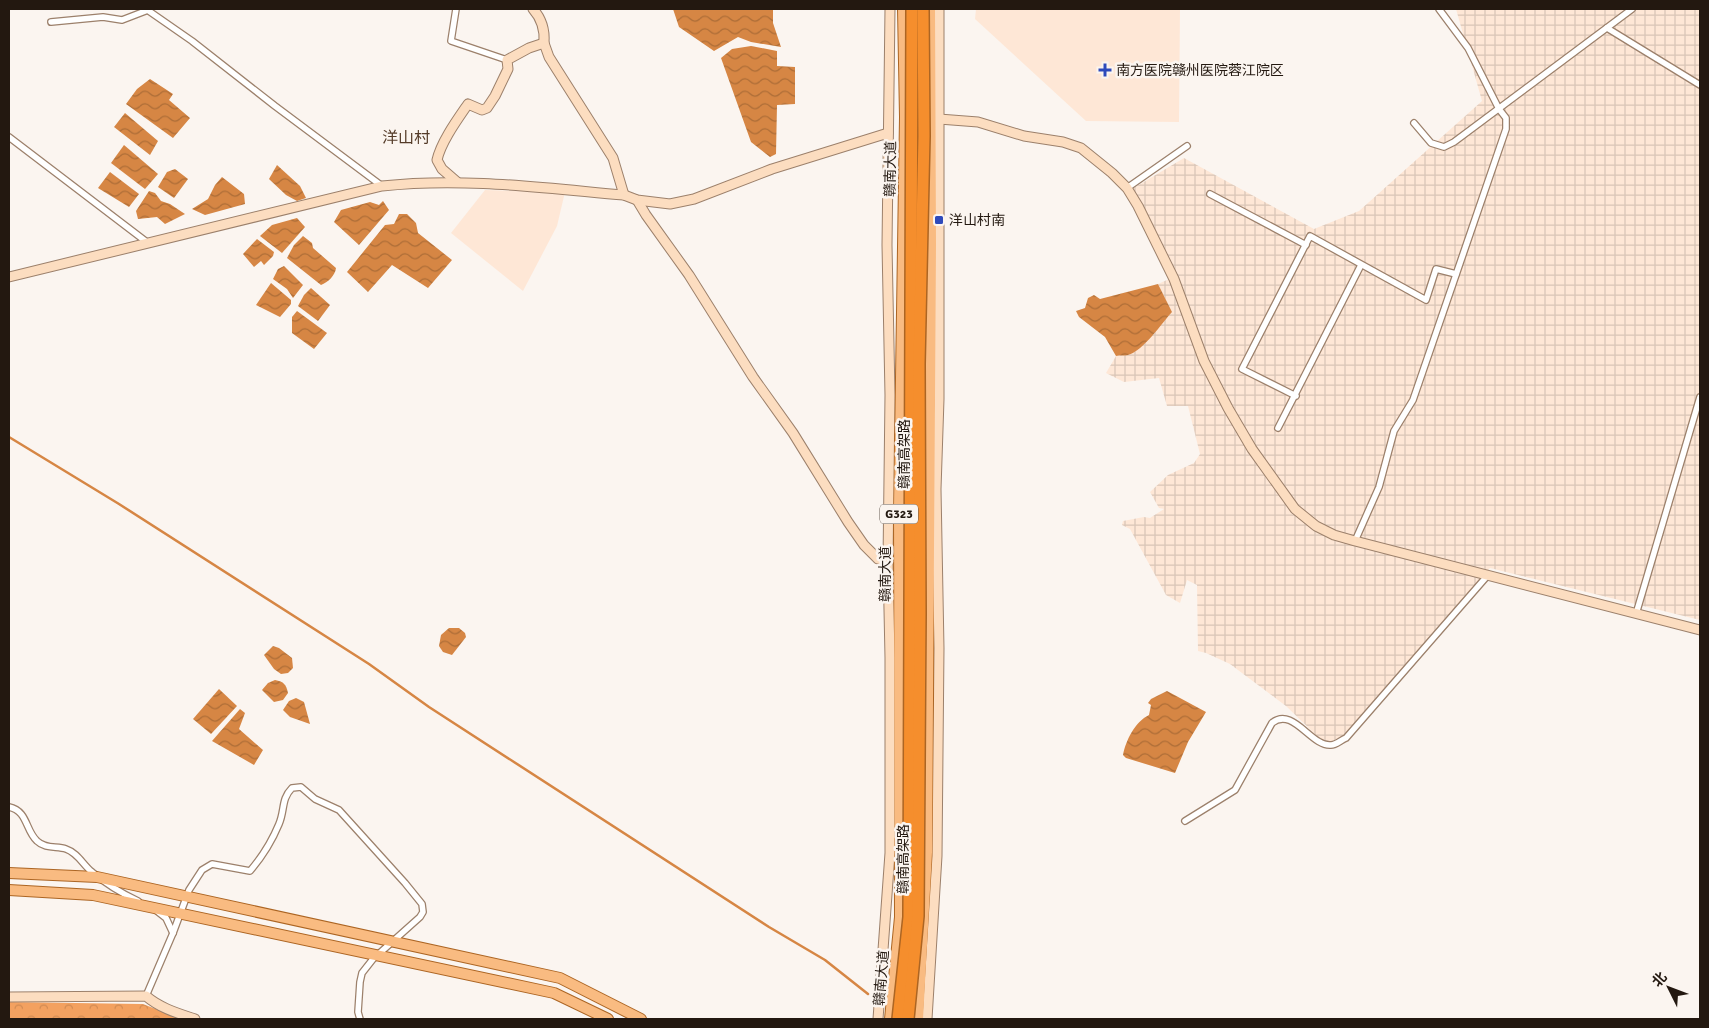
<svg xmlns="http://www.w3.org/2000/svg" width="1709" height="1028" viewBox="0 0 1709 1028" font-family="Signika,'Noto Sans SC',sans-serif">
<defs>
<pattern id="industrial-grid" width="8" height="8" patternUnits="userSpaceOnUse" patternTransform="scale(1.25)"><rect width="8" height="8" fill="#fee7d6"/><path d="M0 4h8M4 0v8" fill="none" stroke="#d9c5b7"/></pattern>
<pattern id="forest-crowns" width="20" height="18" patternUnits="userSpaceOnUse" patternTransform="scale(1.25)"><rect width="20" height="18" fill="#f3a160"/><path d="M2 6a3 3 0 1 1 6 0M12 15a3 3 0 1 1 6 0" fill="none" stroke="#d08a52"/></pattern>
<pattern id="water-waves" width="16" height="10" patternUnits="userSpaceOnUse" patternTransform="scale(1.25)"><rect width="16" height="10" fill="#d68644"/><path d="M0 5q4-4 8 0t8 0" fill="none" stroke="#ad6d37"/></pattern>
</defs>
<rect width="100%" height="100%" fill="#fbf5f0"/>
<!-- built -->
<g fill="#fee7d6">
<path d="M976 9H1180L1179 122 1086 121 975 19Z"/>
<path d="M485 190 565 192 557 226 523 291 451 233Z"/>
</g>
<!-- industrial -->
<path fill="url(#industrial-grid)" d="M1456 9H1700V620L1490 568 1343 736 1328 743 1317 736 1286 706 1230 664 1206 653 1198 651 1197 585 1187 580 1180 603 1166 595 1130 529 1122 525 1123 521 1144 517 1150 518 1164 509 1159 508 1150 492 1168 475 1194 463 1200 454 1188 406H1167L1159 378 1124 382 1106 373 1116 356 1128 355 1136 351 1172 312 1158 284 1169 279 1127 192 1184 158 1314 229 1359 211 1482 101Z"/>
<!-- forest -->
<path fill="url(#forest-crowns)" d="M9 1002 143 1004 181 1019H9Z"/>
<!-- water -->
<g fill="url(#water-waves)">
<path d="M673 9H773V23L781 47 751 42 738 37 714 51 679 27Z"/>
<path d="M751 46 777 51V66L795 67V104L777 105 776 154 770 157 751 142 721 58 732 49Z"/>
<path d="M150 79 173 94 169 100 190 118 173 138 126 104 137 89Z"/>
<path d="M125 113 158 141 150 155 114 127Z"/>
<path d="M124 145 158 174 145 189 111 163Z"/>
<path d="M277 165 300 186 306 198 297 201 286 195 269 179Z"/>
<path d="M175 169 188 179 174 198 158 187 167 172Z"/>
<path d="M110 172 139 194 129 207 98 188Z"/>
<path d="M222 177 244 194 245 204 205 215 192 209 208 199 215 185Z"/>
<path d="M149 191 155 193 161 201 170 204 185 214 165 224 157 217 138 219 136 211Z"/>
<path d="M383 201 389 210 359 245 334 222 341 210 370 202 379 205Z"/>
<path d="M399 214H407L416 223 418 233 452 260 428 288 392 265 368 292 347 272 385 225 394 224Z"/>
<path d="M297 218 305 227 282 253 260 236 272 225Z"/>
<path d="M303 236 312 243 313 248 336 268C335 276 328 282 321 285L287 258 294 245Z"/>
<path d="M257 239 274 252 273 256 264 265 261 261 254 267 243 254Z"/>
<path d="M284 266 303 285 293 298 287 289 273 279 278 269Z"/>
<path d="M271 283 291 300V304L280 317 256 305Z"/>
<path d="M1158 284 1172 312C1162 323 1143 351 1128 355 1125 356 1120 355 1116 356L1105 337 1079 317 1076 311 1085 308 1088 298 1094 295 1100 299Z"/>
<path d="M311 288 330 305 318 321 298 306 304 295Z"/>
<path d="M297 311 327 333 314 349 292 333V317Z"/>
<path d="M449 628H459L465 633 466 637 452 655 443 652 439 646 441 635Z"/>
<path d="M273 646 279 648 292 658 293 668 288 673 281 674 274 669 264 655Z"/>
<path d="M275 680C284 682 286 684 288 693L283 700 274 702 262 690 268 683Z"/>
<path d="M219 689 237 706 211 734 193 719Z"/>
<path d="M1167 691 1206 712 1188 742 1175 773 1126 758 1123 755C1126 740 1135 722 1149 715L1151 705 1148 703 1151 699Z"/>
<path d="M296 698 304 702 310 724 290 717 283 710 289 701Z"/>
<path d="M240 709 245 713 239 729 263 750 254 765 212 741Z"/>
</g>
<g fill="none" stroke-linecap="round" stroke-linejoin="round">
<!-- stream -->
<path stroke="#d68644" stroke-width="2.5" d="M9 437 119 504 369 664 429 707 769 927 825 960 868 994"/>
<defs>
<g id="street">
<path d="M146 9 192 41 275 106 382 186"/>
<path d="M456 9 451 41 507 60"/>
<path d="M51 22 103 17 122 20 148 10"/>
<path d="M1607 28 1700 85"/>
<path d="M1414 123 1431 143 1444 147 1454 142 1632 9"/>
<path d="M9 137 148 243"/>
<path d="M1127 188 1187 146"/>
<path d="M1210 194 1306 245"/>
<path d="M1296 396 1242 369 1310 236 1426 300 1436 269 1456 274"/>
<path d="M1278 428 1361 265"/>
<path d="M1355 541 1379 487 1394 431 1413 400 1506 129V118L1499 109 1468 48 1439 9"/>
<path d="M1636 614 1700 397"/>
<path d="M9 807C28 811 25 830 37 841 45 849 57 846 66 849 78 853 83 865 92 872 106 884 121 893 138 901"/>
<path d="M1185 821 1235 790 1272 723C1293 706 1311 747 1331 745 1336 745 1341 740 1346 738L1488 575"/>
<path d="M157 911 166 918 173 933"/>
<path d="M146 996 173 933 189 890 202 870 212 864 250 871C262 857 272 841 279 824 285 810 281 799 292 788L301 787 315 799 339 810 405 883 422 904 423 912 420 917 373 959 362 973 360 982 358 1012 360 1019"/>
</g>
<g id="secondary">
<path d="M533 9C542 19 545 30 544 43"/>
<path d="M939 119 978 122 1024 136 1063 142 1081 148 1112 173 1127 188 1138 206 1174 279 1204 361 1228 408 1252 449 1295 509 1316 526 1334 535 1355 541 1700 630"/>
<path d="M457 182 442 169 437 160C441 142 457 120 468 104L482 110 487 108 495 96 508 69 507 60 529 48 544 43 549 57 613 158 624 195"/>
<path d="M637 200 646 215 689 275 753 377 793 433 848 522 864 545 878 559 888 562"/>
<path d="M9 277 382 186C462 177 544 188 624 195L637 200 670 204 694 199 772 169 888 133"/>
<path d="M9 997 146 996C160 1008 177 1013 195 1019"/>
<path d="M878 1019 890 853V658L888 562 890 395 887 245 890 9"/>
<path d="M927 1019 937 856 939 648 936 489 939 399V9"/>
</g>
<g id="primary">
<path d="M9 873 97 877 560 978 641 1019"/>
<path d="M9 890 93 895 554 993 608 1019"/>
<path d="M890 1019 900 917 899 508 905 117 903 9"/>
<path d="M918 1019 927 852 931 244 930 9"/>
</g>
</defs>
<!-- street casing -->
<use href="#street" stroke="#9c806b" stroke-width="8"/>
<!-- secondary casing -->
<use href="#secondary" stroke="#9c806b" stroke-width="11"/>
<!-- primary casing -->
<use href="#primary" stroke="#ac6523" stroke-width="12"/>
<!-- street -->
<use href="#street" stroke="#fff" stroke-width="5.5"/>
<!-- secondary -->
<use href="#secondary" stroke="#fcddc0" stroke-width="9"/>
<!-- primary -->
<use href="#primary" stroke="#f9bb81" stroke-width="10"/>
<defs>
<g id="highway-bridge">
<path d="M898 1019 909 917 912 9"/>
<path d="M908 1019 918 916 920 614 919 364 924 136 923 9"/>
</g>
</defs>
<!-- highway-bridge casing -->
<use href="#highway-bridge" stroke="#ac6523" stroke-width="14" stroke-linecap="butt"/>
<!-- highway-bridge -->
<use href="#highway-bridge" stroke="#f58e2d" stroke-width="11"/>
</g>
<!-- markers -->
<g fill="#2e4abb" stroke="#fbf5f0" stroke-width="2">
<path d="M1102.5 62.5h5v5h5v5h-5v5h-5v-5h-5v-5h5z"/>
<rect x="934" y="215" width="10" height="10" rx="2.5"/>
</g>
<g text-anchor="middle" stroke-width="5" stroke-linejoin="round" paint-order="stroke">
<!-- shield labels -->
<rect fill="#fbf5f0" stroke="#645a53" stroke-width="1" x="880" y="504.5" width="38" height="19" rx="4"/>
<g font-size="12" font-weight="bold" fill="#231810">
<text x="899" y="518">G323</text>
</g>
<!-- poi labels -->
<g font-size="14" fill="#231810" stroke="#fbf5f0" text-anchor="start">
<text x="1116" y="75">南方医院赣州医院蓉江院区</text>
<text x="949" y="225">洋山村南</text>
</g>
<!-- street labels -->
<g font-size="14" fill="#231810" stroke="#fbf5f0">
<text transform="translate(890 169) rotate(-89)" y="5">赣南大道</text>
<text transform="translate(904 454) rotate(-90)" y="5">赣南高架路</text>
<text transform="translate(885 574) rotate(-90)" y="5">赣南大道</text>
<text transform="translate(903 859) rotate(-90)" y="5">赣南高架路</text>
<text transform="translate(881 978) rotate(-85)" y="5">赣南大道</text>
</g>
<!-- quarter labels -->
<g font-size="16" fill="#543b28" stroke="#fbf5f0">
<text x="406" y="143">洋山村</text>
</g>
</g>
<!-- border -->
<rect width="1709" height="1028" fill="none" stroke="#231810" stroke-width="20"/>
<!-- north arrow -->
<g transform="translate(1669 988) rotate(312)" stroke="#fbf5f0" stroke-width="4" paint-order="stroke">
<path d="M0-4L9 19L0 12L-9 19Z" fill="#231810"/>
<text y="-8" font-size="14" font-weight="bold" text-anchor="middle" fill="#231810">北</text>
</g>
</svg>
